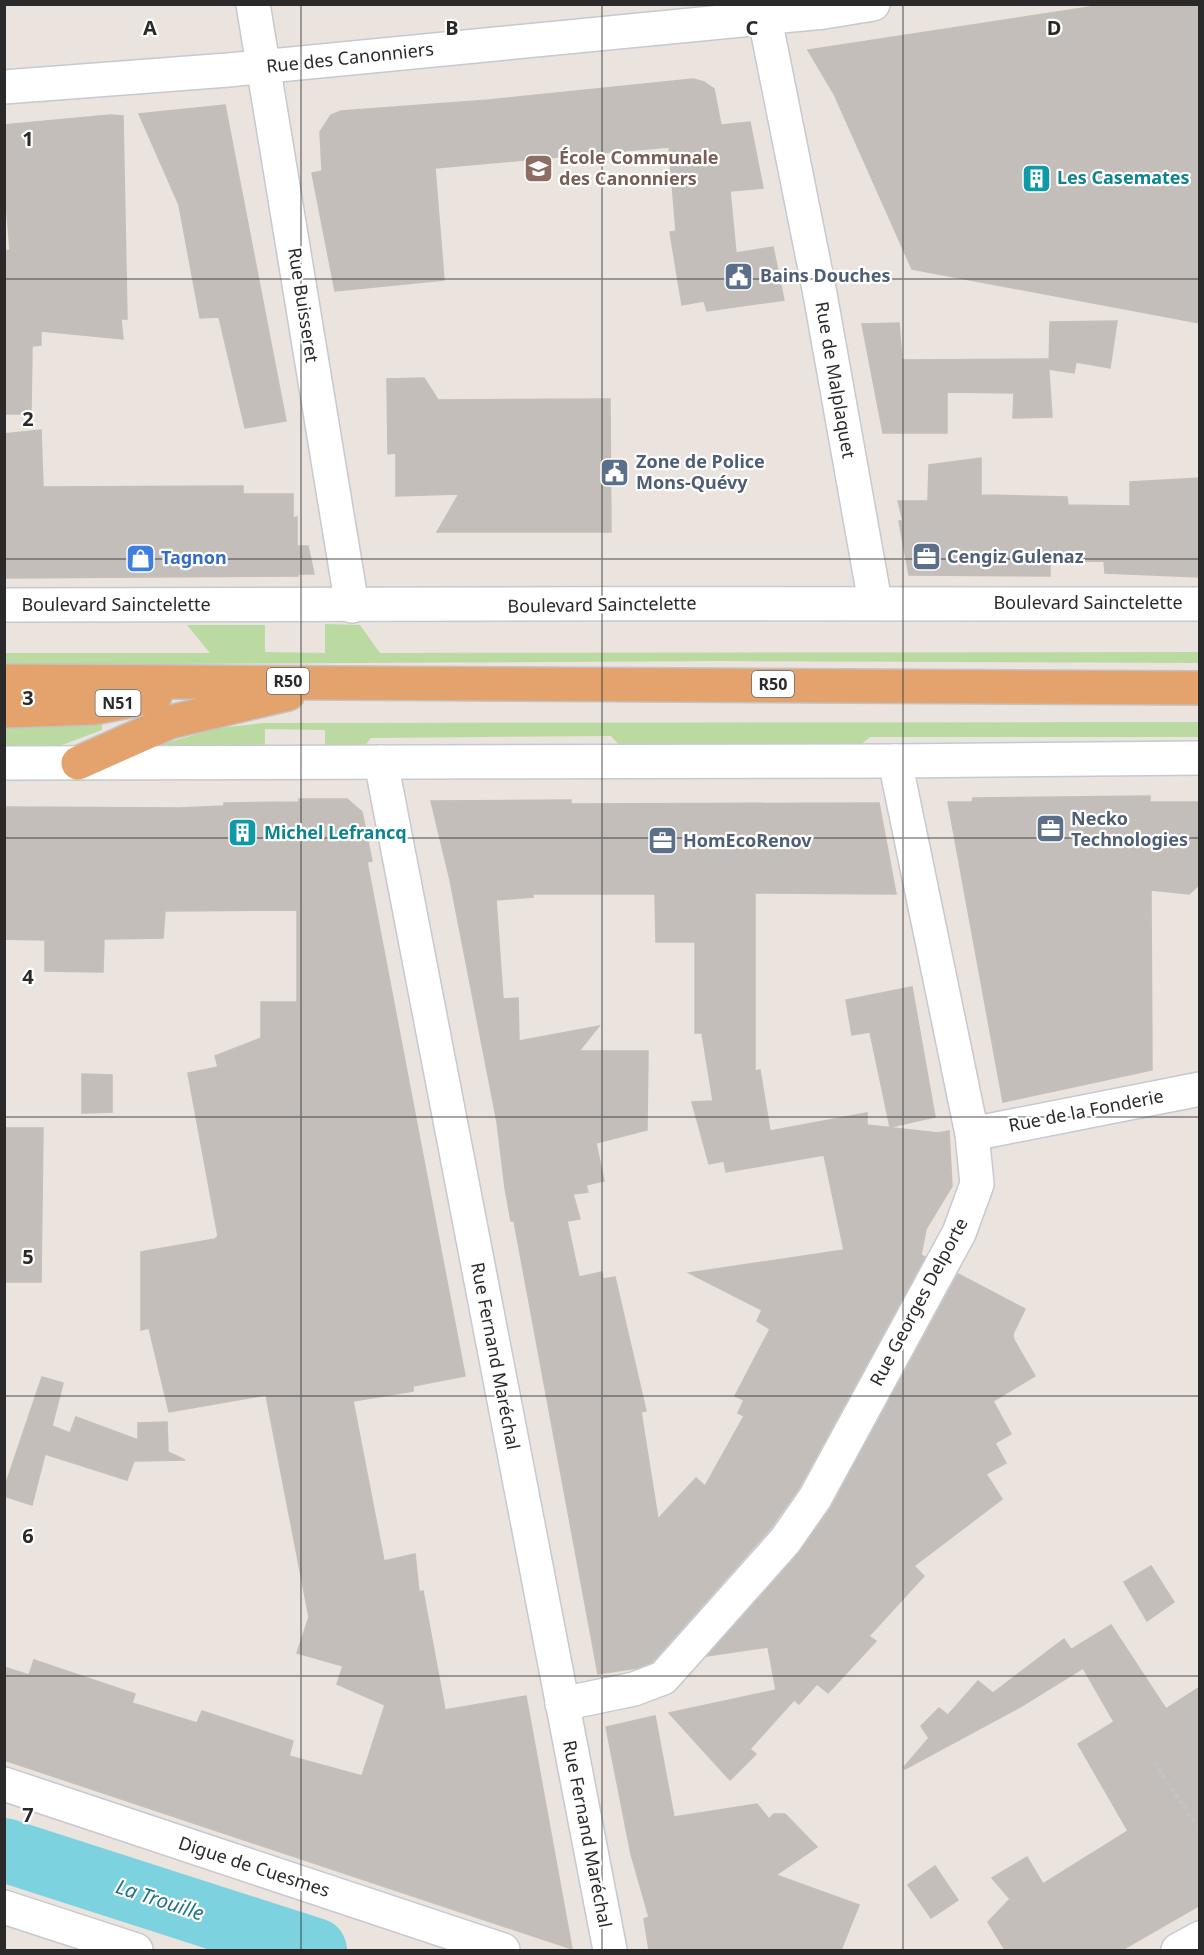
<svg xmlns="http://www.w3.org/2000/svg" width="1204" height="1955" viewBox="0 0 1204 1955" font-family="'Noto Sans',sans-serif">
<rect width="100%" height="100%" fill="#eae3de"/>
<!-- green -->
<g fill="#bbdaa1">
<path d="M325 624 360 625 380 653 1200 652 1199 663 717 661 5 665V653H210L187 625H265V652L325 653Z"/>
<path d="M1200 722 1199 737H870L850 753H626L611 736 371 738 360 752H325V730L265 729V753L144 749 219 728 264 723Z"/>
<path d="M102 723V730L38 754 5 750V724Z"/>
</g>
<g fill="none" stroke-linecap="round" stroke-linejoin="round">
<!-- river -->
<path stroke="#7dd2df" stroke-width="64" d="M4 1850 315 1950"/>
</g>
<!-- building -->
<g fill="#c3beb9" stroke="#c5bfb7" stroke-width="1.5" fill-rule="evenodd">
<path d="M1109 4H1200V323L912 269 834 94 808 50Z"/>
<path d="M693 79 704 82 714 89 721 125 750 122 763 188 730 191 736 253 773 247 784 300 707 311 704 301 682 305 670 232 676 231 669 147 435 168 444 280 335 291 312 173 322 171 320 132 331 115 341 111 489 100Z"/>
<path d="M225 105 286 421 245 428 219 317 200 318 179 205 139 114Z"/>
<path d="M110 115 123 116 127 319H121L123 339 41 331V345L32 346 31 414H4V251L10 250 4 179V125Z"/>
<path d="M1117 321 1110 368 1076 362 1074 373 1049 369 1050 322Z"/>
<path d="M899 323 902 360 1048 359 1052 417 1013 418 1014 393 947 392V433H883L862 324Z"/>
<path d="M424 378 438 400 610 399 611 532H437L459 494 396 496V453L388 454 387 379Z"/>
<path d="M41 430 43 487 243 486V494H293V518L297 517V546H308L314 574H298V576L4 578V434Z"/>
<path d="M981 458V495L1067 497 1068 505 1130 506V482L1200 478V577L1105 573 1104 561 1050 562V576L909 575 899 521H903L898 501H928L929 465Z"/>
<path d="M1150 796V802H1200V884L1189 894 1151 890 1152 1070 1003 1102 948 802H972L973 798Z"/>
<path d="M299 799H347L362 812 372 861 367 862 465 1376 413 1386V1391L353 1401 384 1561 415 1554 419 1592 423 1591 445 1710 526 1696 572 1949 4 1760V1667L29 1675 34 1660 135 1694 132 1703 197 1723 202 1711 293 1741 289 1756 362 1776 385 1705 337 1684 343 1666 297 1653 309 1617 266 1395 169 1412 149 1328 141 1330V1252L215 1239 218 1236 188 1073 218 1067 215 1056 261 1038V1002H297V910L165 911 163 938 104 939 103 972 45 971V940L4 939V807L179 808 224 806V803L299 802Z"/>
<path d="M571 800V804L879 803 896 894 755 893V1071L760 1070 770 1131 867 1113V1125L938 1133 949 1131 952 1186 926 1229 921 1255 925 1257 799 1488 770 1529 652 1662 637 1668 598 1674 514 1221H511L505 1188 497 1122 450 880 431 801ZM533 894H655L656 942H695V1033H702L713 1101 692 1102 709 1164 724 1161 726 1172 824 1155 844 1250 689 1273 762 1310 757 1321 770 1329 735 1396 744 1400 738 1413 744 1416 705 1486 696 1478 658 1519 641 1412 646 1411 615 1277 603 1279 602 1272 579 1277 567 1221 580 1219 573 1194 588 1192 586 1185 604 1181 596 1143 647 1130 648 1051H579L599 1026 519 1041 518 998 503 999 496 900 533 897Z"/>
<path d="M912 987 935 1117 890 1127 870 1032 852 1035 846 1000Z"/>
<path d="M82 1074 112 1075V1112L82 1113Z"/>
<path d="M4 1128H43L41 1282H4Z"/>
<path d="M958 1274 1025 1309 1013 1334 1014 1340 1035 1376 993 1401 1011 1434 995 1443 1006 1463 986 1474 1002 1499 914 1566 924 1576 869 1636 876 1641 828 1693 817 1684 799 1704 794 1700 750 1749 756 1754 730 1780 669 1713 776 1690 768 1647 707 1656 799 1553 830 1509Z"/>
<path d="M42 1377 63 1383 52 1426 70 1433 76 1417 138 1440V1423L167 1422 168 1452 185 1460 134 1461 127 1480 45 1454 32 1505 4 1496V1489Z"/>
<path d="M1151 1566 1174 1602 1147 1621 1124 1582Z"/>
<path d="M1111 1625 1166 1709 1200 1687V1905L1122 1950H1005L988 1922 1010 1899 992 1878 1027 1857 1043 1884 1128 1831 1078 1744 1114 1722 1083 1668 1020 1707 905 1769 904 1767 929 1738 921 1726 939 1708 948 1715 978 1681 993 1693 1064 1639 1079 1661 1072 1649Z"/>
<path d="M655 1716 674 1817 757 1804 769 1819 774 1814H785L817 1847 776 1875 859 1905 841 1950H649L644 1919 649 1917 631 1854 606 1727Z"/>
<path d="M935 1866 958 1900 931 1918 908 1885Z"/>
</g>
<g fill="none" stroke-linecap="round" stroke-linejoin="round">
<defs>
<g id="minor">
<path d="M253 4 352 606"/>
<path d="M762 4 820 294 875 602"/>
<path d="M381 762 610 1950"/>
<path d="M972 1134 1200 1089"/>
<path d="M562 1704 634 1689 663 1678 785 1541 815 1498 959 1233 977 1184 972 1134 895 761"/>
<path d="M4 1784 503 1950"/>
<path d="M4 1907 136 1950"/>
<path d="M1178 1950 1200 1938"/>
</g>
<g id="tertiary">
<path d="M4 605C403 606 801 601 1200 604"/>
<path d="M4 763 895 761 1200 758"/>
</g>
<path id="secondary" d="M4 87 228 70 824 12 873 4"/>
<g id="trunk">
<path d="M4 681 1200 688"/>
<path d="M4 711 93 708 155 696"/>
<path d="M78 763 170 722 288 694"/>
</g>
</defs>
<!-- minor casing -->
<use href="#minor" stroke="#c5c9d2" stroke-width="36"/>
<!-- tertiary casing -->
<use href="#tertiary" stroke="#c5c9d2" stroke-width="36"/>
<!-- secondary casing -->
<use href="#secondary" stroke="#c5c9d2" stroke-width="36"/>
<!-- trunk casing -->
<use href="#trunk" stroke="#c3c3c3" stroke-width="36"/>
<!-- path -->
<path stroke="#c3c3c3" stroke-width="4" stroke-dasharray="4.5 3" stroke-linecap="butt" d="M1154 1763 1200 1831"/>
<!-- minor -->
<use href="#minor" stroke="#fff" stroke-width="33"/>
<!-- tertiary -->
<use href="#tertiary" stroke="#fff" stroke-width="33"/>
<!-- secondary -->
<use href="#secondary" stroke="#fff" stroke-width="33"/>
<!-- trunk -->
<use href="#trunk" stroke="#e4a36c" stroke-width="33"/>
</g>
<!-- grid -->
<path fill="none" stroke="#2a2a2a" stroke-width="1.5" stroke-opacity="0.55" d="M301 4V1950M602 4V1950M903 4V1950M4 279H1200M4 559H1200M4 838H1200M4 1117H1200M4 1396H1200M4 1676H1200"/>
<!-- icons -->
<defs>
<symbol id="school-square" viewBox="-11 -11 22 22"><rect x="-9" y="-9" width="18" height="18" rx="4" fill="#8d6e63" stroke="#fff"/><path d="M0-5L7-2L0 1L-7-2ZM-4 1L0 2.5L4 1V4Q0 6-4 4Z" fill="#fff"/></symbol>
<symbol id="building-square" viewBox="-11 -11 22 22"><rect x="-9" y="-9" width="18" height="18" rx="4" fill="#0f9aa8" stroke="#fff"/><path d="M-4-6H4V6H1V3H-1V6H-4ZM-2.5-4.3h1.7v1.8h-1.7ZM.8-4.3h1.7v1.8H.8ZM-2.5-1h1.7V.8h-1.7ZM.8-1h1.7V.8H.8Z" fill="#fff"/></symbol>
<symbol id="civic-square" viewBox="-11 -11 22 22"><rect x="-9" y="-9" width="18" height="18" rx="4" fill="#5c6f8a" stroke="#fff"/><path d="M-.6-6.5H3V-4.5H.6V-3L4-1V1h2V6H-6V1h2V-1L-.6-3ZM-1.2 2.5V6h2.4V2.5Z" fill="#fff"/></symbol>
<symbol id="office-square" viewBox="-11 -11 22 22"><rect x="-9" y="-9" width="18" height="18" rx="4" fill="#5c6f8a" stroke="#fff"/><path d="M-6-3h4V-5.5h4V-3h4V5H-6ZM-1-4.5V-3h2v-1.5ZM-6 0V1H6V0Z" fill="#fff"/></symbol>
<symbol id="shop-square" viewBox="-11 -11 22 22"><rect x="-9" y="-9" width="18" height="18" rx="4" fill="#3f7fe0" stroke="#fff"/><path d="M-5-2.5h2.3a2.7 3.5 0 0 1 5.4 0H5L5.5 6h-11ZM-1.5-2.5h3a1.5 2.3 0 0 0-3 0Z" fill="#fff"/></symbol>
</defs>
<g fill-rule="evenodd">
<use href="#school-square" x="522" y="152" width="33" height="33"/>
<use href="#building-square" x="1020" y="162" width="33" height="33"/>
<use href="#civic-square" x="722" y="260" width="33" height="33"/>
<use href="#civic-square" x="598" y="456" width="33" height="33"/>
<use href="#office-square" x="910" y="540" width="33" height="33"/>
<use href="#shop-square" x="124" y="542" width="33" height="33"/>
<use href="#office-square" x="1034" y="812" width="33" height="33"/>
<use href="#building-square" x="226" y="816" width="33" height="33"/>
<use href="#office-square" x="646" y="824" width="33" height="33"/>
</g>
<g text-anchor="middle" stroke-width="4.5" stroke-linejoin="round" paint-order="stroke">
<!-- shield labels -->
<g fill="#fff" stroke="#6a6a6a" stroke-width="1.5">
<rect x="267" y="668" width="42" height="26" rx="4.5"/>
<rect x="752" y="671" width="42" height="26" rx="4.5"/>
<rect x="95.5" y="690" width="45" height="26" rx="4.5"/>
</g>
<g font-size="16" font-weight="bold" fill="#2a2a2a">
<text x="288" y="687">R50</text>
<text x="773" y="690">R50</text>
<text x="118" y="709">N51</text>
</g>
<!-- street labels -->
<g font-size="18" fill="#2a2a2a" stroke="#fff">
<text transform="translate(350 58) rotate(-6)" y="6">Rue des Canonniers</text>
<text transform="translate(303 305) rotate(81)" y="6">Rue Buisseret</text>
<text transform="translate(835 380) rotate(80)" y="6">Rue de Malplaquet</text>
<text x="1088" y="609">Boulevard Sainctelette</text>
<text x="116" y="611">Boulevard Sainctelette</text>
<text transform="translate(602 605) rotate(-1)" y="6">Boulevard Sainctelette</text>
<text transform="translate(1086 1111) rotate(-11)" y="6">Rue de la Fonderie</text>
<text transform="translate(919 1302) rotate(-62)" y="6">Rue Georges Delporte</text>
<text transform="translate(495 1356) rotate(79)" y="6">Rue Fernand Maréchal</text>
<text transform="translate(587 1834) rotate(79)" y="6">Rue Fernand Maréchal</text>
<text transform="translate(254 1867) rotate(18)" y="6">Digue de Cuesmes</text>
</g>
<!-- education labels -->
<g font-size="18" font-weight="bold" fill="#785e54" stroke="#fff" text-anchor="start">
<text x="559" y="164">École Communale<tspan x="559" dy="21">des Canonniers</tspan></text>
</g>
<!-- culture labels -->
<g font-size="18" font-weight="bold" fill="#0d838f" stroke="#fff" text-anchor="start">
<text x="1057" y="184">Les Casemates</text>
<text x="264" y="839">Michel Lefrancq</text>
</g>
<!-- service labels -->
<g font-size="18" font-weight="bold" fill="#4e5e75" stroke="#fff" text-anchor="start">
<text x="760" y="282">Bains Douches</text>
<text x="636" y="468">Zone de Police<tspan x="636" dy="21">Mons-Quévy</tspan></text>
<text x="947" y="563">Cengiz Gulenaz</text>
<text x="1071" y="825">Necko<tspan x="1071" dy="21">Technologies</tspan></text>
<text x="683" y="847">HomEcoRenov</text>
</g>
<!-- shop labels -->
<g font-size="18" font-weight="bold" fill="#366cbe" stroke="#fff" text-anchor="start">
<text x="161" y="564">Tagnon</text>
</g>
<!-- water labels -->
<g font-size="20" font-style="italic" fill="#1e728a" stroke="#fff">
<text transform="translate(160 1900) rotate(18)" y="7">La Trouille</text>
</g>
</g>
<g font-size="20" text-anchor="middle" font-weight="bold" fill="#2a2a2a" stroke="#fff" stroke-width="4.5" stroke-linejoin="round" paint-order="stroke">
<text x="150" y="35">A</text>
<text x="452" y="35">B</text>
<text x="752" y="35">C</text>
<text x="1054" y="35">D</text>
<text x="28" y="146">1</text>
<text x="28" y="426">2</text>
<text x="28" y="705">3</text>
<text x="28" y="984">4</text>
<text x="28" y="1264">5</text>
<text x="28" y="1543">6</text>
<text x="28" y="1822">7</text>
</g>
<!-- border -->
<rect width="1204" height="1955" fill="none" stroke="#2a2a2a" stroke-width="12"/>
</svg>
